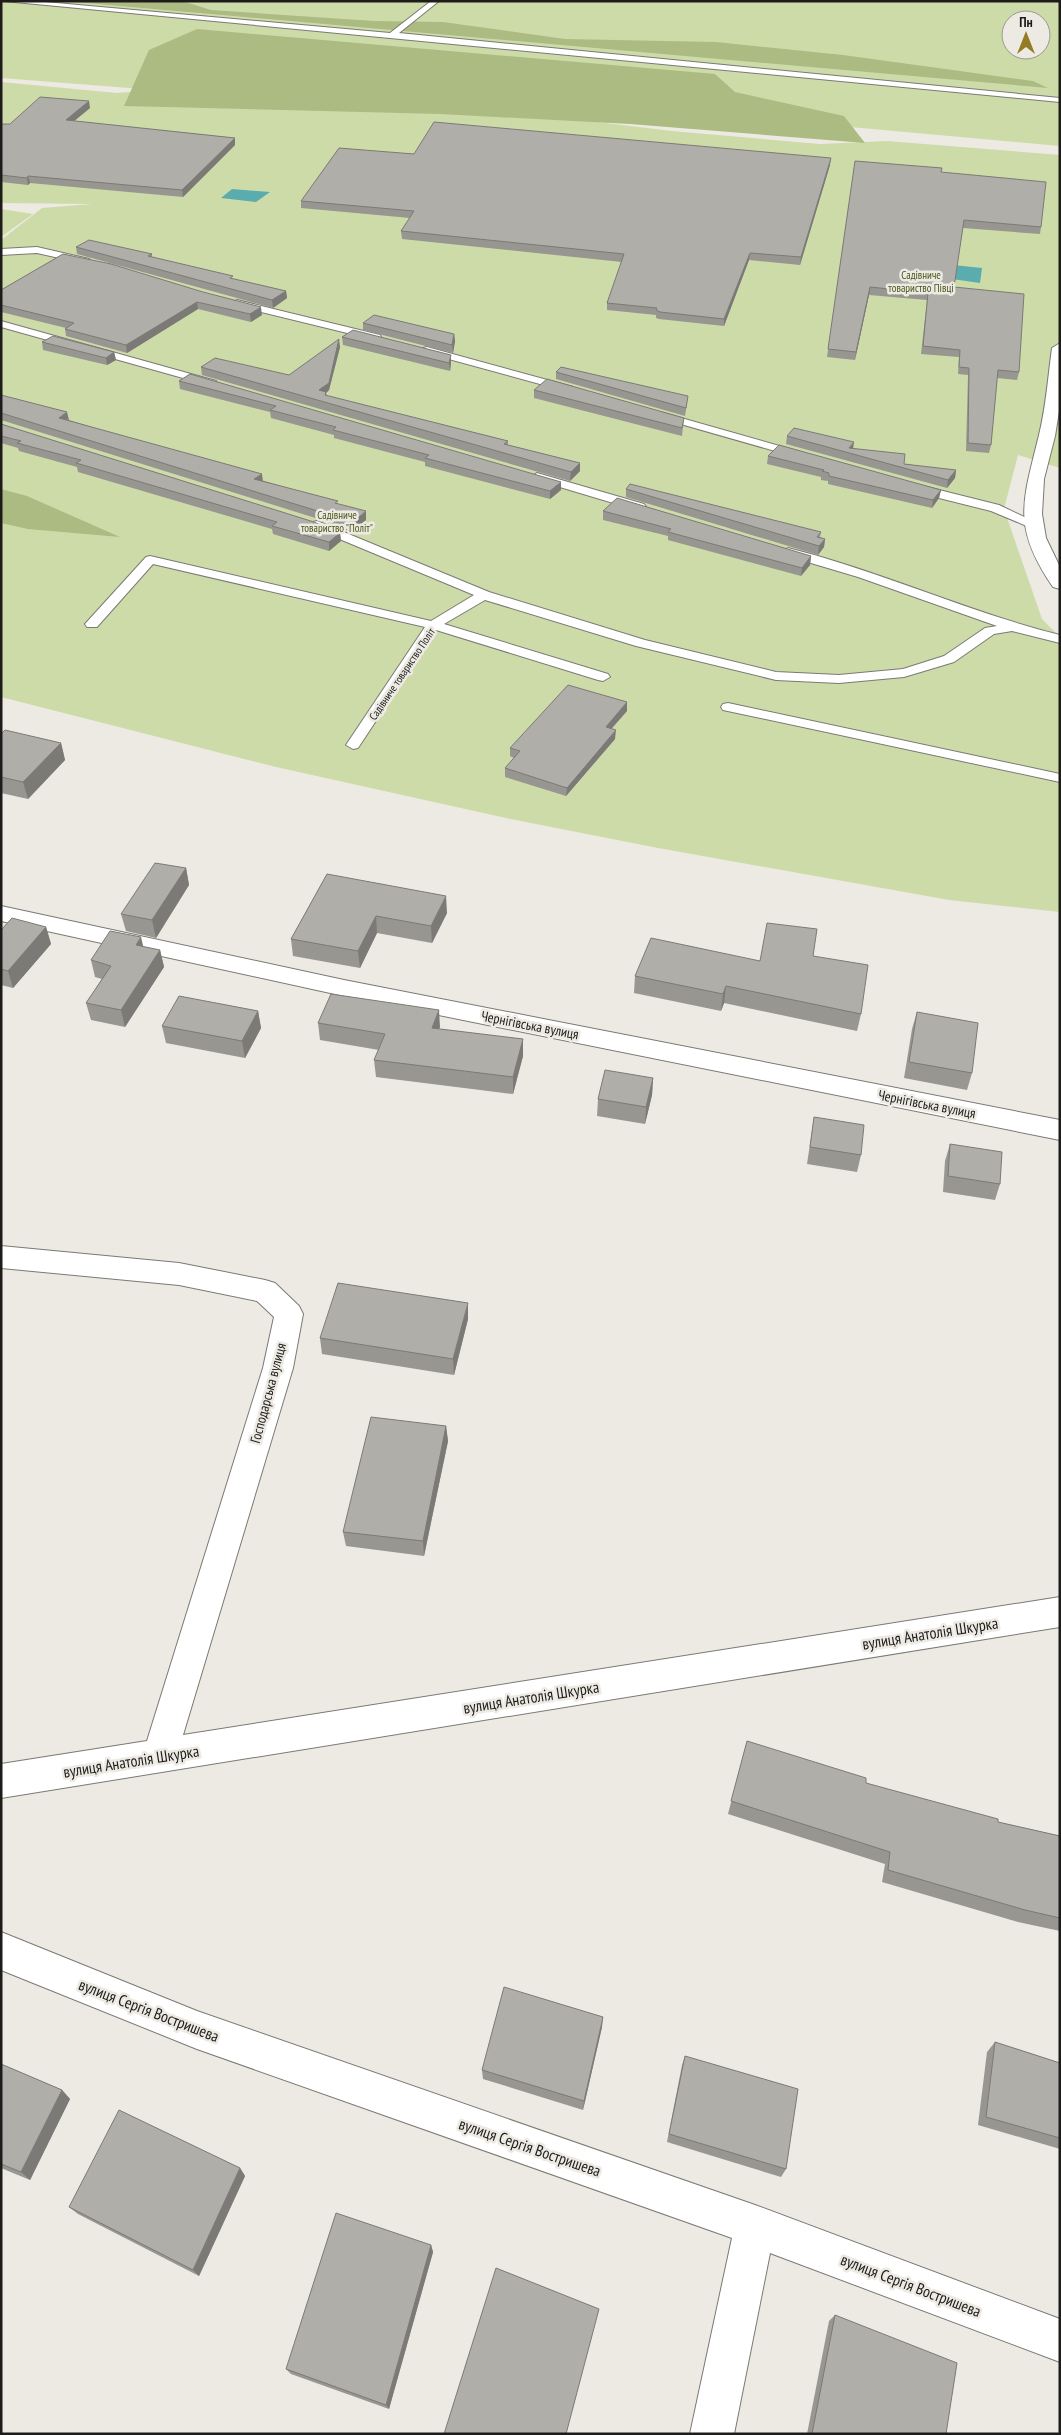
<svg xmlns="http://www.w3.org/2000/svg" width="1061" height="2435" viewBox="0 0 1061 2435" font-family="'PT Sans Narrow',sans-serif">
<rect width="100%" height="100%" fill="#edeae4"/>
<!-- green -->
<g fill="#cddba9" fill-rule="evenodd">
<path d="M1 1H1060V146L431 89 597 122 672 131 820 144 887 141 1060 155V468L1018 455 1004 509 1042 619 1060 637V912L949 900 658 848 506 818 276 767 1 697V240L42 208 92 204 1 203V82L117 93 155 90 1 78ZM1011 20H1041V50H1011Z"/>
<path d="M1 209 33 214 1 237Z"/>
</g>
<!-- forest -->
<g fill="#acbb82">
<path d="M63 1H182L211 10 374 21 443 22 565 39 716 42 843 55 1033 81 1048 88Z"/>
<path d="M197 29 715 74 735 92 844 116 865 143 630 124 440 114 124 106 149 50Z"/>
<path d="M1 489 27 496 120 537 28 529 1 523Z"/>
</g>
<!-- water -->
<g fill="#5bacae">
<path d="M232 189 270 192 256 202 221 198Z"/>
<path d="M953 265 982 268 980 283 952 279Z"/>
</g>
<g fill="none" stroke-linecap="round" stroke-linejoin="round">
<defs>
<g id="service">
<path d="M4 1H34L390 33 431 1H439L399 33 1060 98V102Z"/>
<path d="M37 247 89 259 91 261 86 264 37 253 1 255V249Z"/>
<path d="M237 300 380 335 381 337 376 340 233 305 232 303Z"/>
<path d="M1 321 216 381 217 383 216 385H208L1 327Z"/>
<path d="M427 347 573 387 574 389 569 392 423 352V348Z"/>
<path d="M660 412 804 453 806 455 800 458 796 457 656 417V413Z"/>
<path d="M537 473 644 504 646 507 640 511 533 479 531 477Z"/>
<path d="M915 484 999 505 1039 524 1033 528 1029 527 991 511 911 491 909 488Z"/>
<path d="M317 521 489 592 645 640 776 672 839 675 903 669 944 656 985 628 997 626 858 577 784 555 782 552 788 548C880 571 968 612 1060 635V643L1012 631 994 634 954 662 904 677 839 683 776 680 636 646 485 600 444 624 608 674 610 677 603 681 598 680 436 630 358 748 353 749 346 745 425 627 153 564 97 627H87L85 624 146 557 150 556 431 621 474 595 313 528 311 525 313 522Z"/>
<path d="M728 703 1060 774V782L723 710 721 707 723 704Z"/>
</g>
<g id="minor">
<path d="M1060 343V405L1055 436 1044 479 1042 514 1046 538 1060 567V589L1053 587C1011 526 1023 501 1039 435 1046 407 1048 377 1052 348Z"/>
<path d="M1 906 344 980 1060 1120V1140L344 996 1 921Z"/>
<path d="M1 1246 179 1263 265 1280 275 1283 299 1306 303 1314 293 1368 183 1735 1060 1597V1627L1 1798V1764L147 1741 263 1368 274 1317 257 1301 179 1285 1 1268Z"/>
<path d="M1 1932 197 2011 755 2205 1060 2319V2362L770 2253 734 2434H690L732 2238 197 2049 1 1970Z"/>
</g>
</defs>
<!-- service casing -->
<use href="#service" stroke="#7b7974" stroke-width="2"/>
<!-- minor casing -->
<use href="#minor" stroke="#7b7974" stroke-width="2"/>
<!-- service -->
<use href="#service" fill="#fff" fill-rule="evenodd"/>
<!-- minor -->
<use href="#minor" fill="#fff" fill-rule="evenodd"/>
</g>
<!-- wall -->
<g fill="#979690">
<path d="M90 108 74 121 235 138V145L183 197 30 183 28 185 1 182V124H10Z"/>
<path d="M414 154 830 165 800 265 749 260 724 326 659 319 656 318V315L607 310V303L622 262 402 239 401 231 410 218 301 208V201Z"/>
<path d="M855 161 941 172 1041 227 1040 234 963 228 954 287 1019 372 1017 380 997 378 991 445 989 453 966 451 968 375 958 374 959 357 921 354 927 300 869 295 855 360 827 357Z"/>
<path d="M76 247 152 254V257L234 279 286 291 287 298 273 308 77 254Z"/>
<path d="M63 254 262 315 251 322 198 309 127 353 66 336 65 329 66 328 1 312V290Z"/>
<path d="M363 323 454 334 455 341 453 353 363 330Z"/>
<path d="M342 337 451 355V363L450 371 343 345Z"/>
<path d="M42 342 114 352 116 360 107 365 43 350Z"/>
<path d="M340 347 329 390 326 393 327 396 508 441V445L580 463V471L570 481 202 375 201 367 289 375Z"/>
<path d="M556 372 687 404 685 416 556 379Z"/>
<path d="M190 374 561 490 550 499 425 466V462L334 438V435L271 418 270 412 180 389 179 381Z"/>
<path d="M534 390 684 418 682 436 534 398Z"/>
<path d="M1 395 69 420 338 504 366 520 351 532 325 521 1 420Z"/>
<path d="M1 424 340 533 341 541 329 551 273 534 272 529 78 472 77 467 19 451 18 448 1 443Z"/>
<path d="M787 436 853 449 904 464 956 470 955 478 947 488 786 444Z"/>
<path d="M768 456 941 490 939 498 932 508 828 484V481L821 480V477L767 464Z"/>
<path d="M626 489 821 532 820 537 825 539 824 547 818 555 626 497Z"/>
<path d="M603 511 811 556 810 565 801 576 668 540V536L603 520Z"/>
<path d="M627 711 611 729 615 739 566 796 505 777V768L514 758 510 756V748Z"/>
<path d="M1 734 61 743 65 760 28 799 1 793Z"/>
<path d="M186 868 189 885 156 938 126 931 121 914Z"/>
<path d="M327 874 447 913 432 943 377 933 360 968 293 956 291 939Z"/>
<path d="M46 927 51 944 13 988 1 985V930Z"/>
<path d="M144 947 160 950 164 967 125 1027 91 1020 86 1003 102 979 95 977 91 960Z"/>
<path d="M813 956 861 1014 857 1031 724 1003 721 1011 634 993 635 976 760 961Z"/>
<path d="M439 1010V1029L523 1039V1056L513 1094 376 1077 374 1060 379 1050 320 1040 318 1023Z"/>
<path d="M258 1011 261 1028 245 1058 166 1043 162 1026Z"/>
<path d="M917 1012 972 1073 967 1090 904 1078 912 1029Z"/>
<path d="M653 1078 652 1095 645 1124 597 1116 598 1099Z"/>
<path d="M814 1117 861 1155 857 1172 807 1164Z"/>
<path d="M950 1144 1000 1184 995 1200 943 1192 945 1161Z"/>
<path d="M468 1319 454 1375 322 1354 320 1338Z"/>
<path d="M446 1426 448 1441 424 1556 346 1546 343 1532Z"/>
<path d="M747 1741 866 1783 998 1822 1060 1836V1931L1018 1922 882 1882 885 1864 728 1814Z"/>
<path d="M602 2027 583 2110 483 2079 482 2070Z"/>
<path d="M995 2042 1060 2063V2149L978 2125 987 2052Z"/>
<path d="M685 2056 786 2169 781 2177 667 2142 682 2065Z"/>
<path d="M1 2064 62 2090 70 2099 30 2180 1 2168Z"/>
<path d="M240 2168 245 2176 199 2276 78 2214 69 2207Z"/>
<path d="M431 2245 433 2252 389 2409 291 2374 286 2369Z"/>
<path d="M835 2315 946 2434H807L829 2321Z"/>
</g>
<!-- shaded-wall -->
<g fill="#7b7a76">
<path d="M89 101 90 108 67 127 66 120Z"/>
<path d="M235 138V145L183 197 182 190Z"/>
<path d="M831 158 830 165 800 265 801 257Z"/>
<path d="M28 176 30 183 28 185 27 178Z"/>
<path d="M750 253 749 260 724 326V319Z"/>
<path d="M870 287 869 295 855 360 856 352Z"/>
<path d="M286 291 287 298 273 308 272 300Z"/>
<path d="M197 302 198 309 127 353 126 345Z"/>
<path d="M261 307 262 315 251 322 250 314Z"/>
<path d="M454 334 455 341 453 353 452 345Z"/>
<path d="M339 339 340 347 329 390 326 393 327 400 326 403 325 395 319 390Z"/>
<path d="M114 352 116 360 107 365 106 358Z"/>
<path d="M451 355V363L450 371 449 363Z"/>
<path d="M67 412 69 420 59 418Z"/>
<path d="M854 442 853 450 849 448Z"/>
<path d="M580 463V471L570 481 571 472Z"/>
<path d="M956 470 955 478 947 488 948 480Z"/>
<path d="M262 474 263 482 254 479Z"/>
<path d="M561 482V490L550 499V491Z"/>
<path d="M941 490 939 498 932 508 933 500Z"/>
<path d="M366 511V520L351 532V524Z"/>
<path d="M340 533 341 541 329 551V542Z"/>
<path d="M825 539 824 547 818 555 819 546Z"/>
<path d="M811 556 810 565 801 576 802 568Z"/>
<path d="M627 702V711L605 736 606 727Z"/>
<path d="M616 730 615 739 566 796 567 788Z"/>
<path d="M61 743 65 760 28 799 23 782Z"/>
<path d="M186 868 189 885 156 938 152 920Z"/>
<path d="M446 896 447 913 432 943 431 926Z"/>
<path d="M376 916 377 933 360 968 358 951Z"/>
<path d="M46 927 51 944 13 988 8 971Z"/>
<path d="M141 937 145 954 136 945Z"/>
<path d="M160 950 164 967 125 1027 121 1010Z"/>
<path d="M726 986 724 1003 721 1011 723 994Z"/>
<path d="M439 1010 440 1027 433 1045 432 1028Z"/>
<path d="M258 1011 261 1028 245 1058 242 1041Z"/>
<path d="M523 1039V1056L513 1094V1077Z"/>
<path d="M653 1078 652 1095 645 1124 646 1107Z"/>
<path d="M468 1303V1319L454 1375 453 1359Z"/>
<path d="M446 1426 448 1441 424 1556 423 1541Z"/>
<path d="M603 2017 602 2027 583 2110 584 2101Z"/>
<path d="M62 2090 70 2099 30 2180 21 2172Z"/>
<path d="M240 2168 245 2176 199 2276 193 2270Z"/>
<path d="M431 2245 433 2252 389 2409 386 2405Z"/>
</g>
<!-- building -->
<g fill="#b0aea8" stroke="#7b7a76">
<path d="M40 97 89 101 66 120 235 138 182 190 28 176 27 178 1 175V124H10Z"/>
<path d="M434 122 831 158 801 257 750 253 724 319 660 312 656 310 657 308 607 303 624 254 401 231 414 211 301 201 339 148 414 154Z"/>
<path d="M855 161 942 168 941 172 1046 182 1041 227 964 220 954 287 1024 294 1019 372 998 370 991 445 968 443 969 368 959 367 960 350 923 346 928 293 870 287 856 352 828 349Z"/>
<path d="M89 240 152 254 148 256 233 276 230 278 286 291 272 300 76 247Z"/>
<path d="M63 254 111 264 203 292 261 307 250 314 197 302 126 345 65 329 74 323 1 305V290Z"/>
<path d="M374 315 454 334 452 345 363 323Z"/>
<path d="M353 330 451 355 449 363 342 337Z"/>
<path d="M53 336 114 352 106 358 42 342Z"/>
<path d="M339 339 329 383 319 390 326 392 325 395 508 441 504 444 580 463 571 472 201 367 215 358 289 375Z"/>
<path d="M561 367 688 396 686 408 556 372Z"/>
<path d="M190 374 561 482 550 491 425 458 429 455 333 430 336 427 270 410 276 406 179 381Z"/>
<path d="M547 379 684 418 682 428 534 390Z"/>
<path d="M1 395 67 412 59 418 262 474 254 479 338 501 335 503 366 511 351 524 324 513 1 413Z"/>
<path d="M1 424 314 522 340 533 329 542 272 526 277 522 76 463 81 460 17 443 21 441 1 436Z"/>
<path d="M794 428 854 442 849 448 905 454 904 464 956 470 948 480 787 436Z"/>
<path d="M779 445 941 490 933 500 829 476V473L822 471 824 470 768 456Z"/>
<path d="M630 484 821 532 817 537 825 539 819 546 626 489Z"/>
<path d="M617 498 811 556 802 568 668 532 671 529 603 511Z"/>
<path d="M568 685 627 702 606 727 616 730 567 788 505 768 520 751 510 748Z"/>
<path d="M5 730 61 743 23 782 1 777V734Z"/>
<path d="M155 863 186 868 152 920 121 914Z"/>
<path d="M327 874 446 896 431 926 376 916 358 951 291 939Z"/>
<path d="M12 918 46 927 8 971 1 969V930Z"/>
<path d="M767 923 817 929 813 956 868 965 861 1014 726 986 723 994 635 976 651 938 760 961Z"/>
<path d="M110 931 141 937 136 945 160 950 121 1010 86 1003 111 966 91 960Z"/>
<path d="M331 994 439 1010 432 1028 523 1039 513 1077 374 1060 385 1034 318 1023Z"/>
<path d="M179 996 258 1011 242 1041 162 1026Z"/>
<path d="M917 1012 978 1023 972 1073 909 1062Z"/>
<path d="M605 1070 653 1078 646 1107 598 1099Z"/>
<path d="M814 1117 864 1125 861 1155 810 1147Z"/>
<path d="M950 1144 1002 1152 1000 1184 948 1176Z"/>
<path d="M338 1283 468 1303 453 1359 320 1338Z"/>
<path d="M371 1417 446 1426 423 1541 343 1532Z"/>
<path d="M747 1741 866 1778V1783L998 1819V1822L1060 1836V1918L1025 1910 888 1870 890 1852 731 1801Z"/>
<path d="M504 1987 603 2017 584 2101 482 2070Z"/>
<path d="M995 2042 1060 2063V2138L986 2117Z"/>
<path d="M685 2056 798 2089 786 2169 669 2134Z"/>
<path d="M1 2064 62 2090 21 2172 1 2164Z"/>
<path d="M119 2110 240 2168 193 2270 69 2207Z"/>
<path d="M336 2213 431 2245 386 2405 286 2369Z"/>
<path d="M496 2268 599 2309 566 2434H444Z"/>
<path d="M835 2315 957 2363 946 2434H812Z"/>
</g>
<g text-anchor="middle" stroke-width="5" stroke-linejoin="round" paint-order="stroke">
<!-- far-park labels -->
<g font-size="11" fill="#495617" stroke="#edeae4">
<text x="921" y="279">Садівниче<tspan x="921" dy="13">товариство Півці</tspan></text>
<text x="337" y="519">Садівниче<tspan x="337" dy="13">товариство "Політ"</tspan></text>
</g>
<!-- far-street labels -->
<g font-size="11" fill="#1d1c1a" stroke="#edeae4">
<text transform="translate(402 674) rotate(-56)" y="4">Садівниче товариство Політ</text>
</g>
<!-- street labels -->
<g font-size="14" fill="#1d1c1a" stroke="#edeae4">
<text transform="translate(530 1025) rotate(11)" y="5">Чернігівська вулиця</text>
<text transform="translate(927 1104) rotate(11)" y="5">Чернігівська вулиця</text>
<text transform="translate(268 1393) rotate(-75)" y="5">Господарська вулиця</text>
</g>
<!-- near-street labels -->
<g font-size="16" fill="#1d1c1a" stroke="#edeae4">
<text transform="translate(930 1633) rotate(-9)" y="6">вулиця Анатолія Шкурка</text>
<text transform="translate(531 1697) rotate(-9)" y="6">вулиця Анатолія Шкурка</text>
<text transform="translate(131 1761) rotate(-9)" y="6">вулиця Анатолія Шкурка</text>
<text transform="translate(149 2010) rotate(21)" y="6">вулиця Сергія Востришева</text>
<text transform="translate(530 2147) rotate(19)" y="6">вулиця Сергія Востришева</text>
<text transform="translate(911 2285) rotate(21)" y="6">вулиця Сергія Востришева</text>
</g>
</g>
<!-- border -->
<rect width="1061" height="2435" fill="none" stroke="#1d1c1a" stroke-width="5"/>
<!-- north arrow -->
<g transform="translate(1026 35)"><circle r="24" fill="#edeae4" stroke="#9a9893"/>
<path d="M0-4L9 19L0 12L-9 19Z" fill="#937c23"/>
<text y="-8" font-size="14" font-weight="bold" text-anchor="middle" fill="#1d1c1a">Пн</text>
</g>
</svg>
